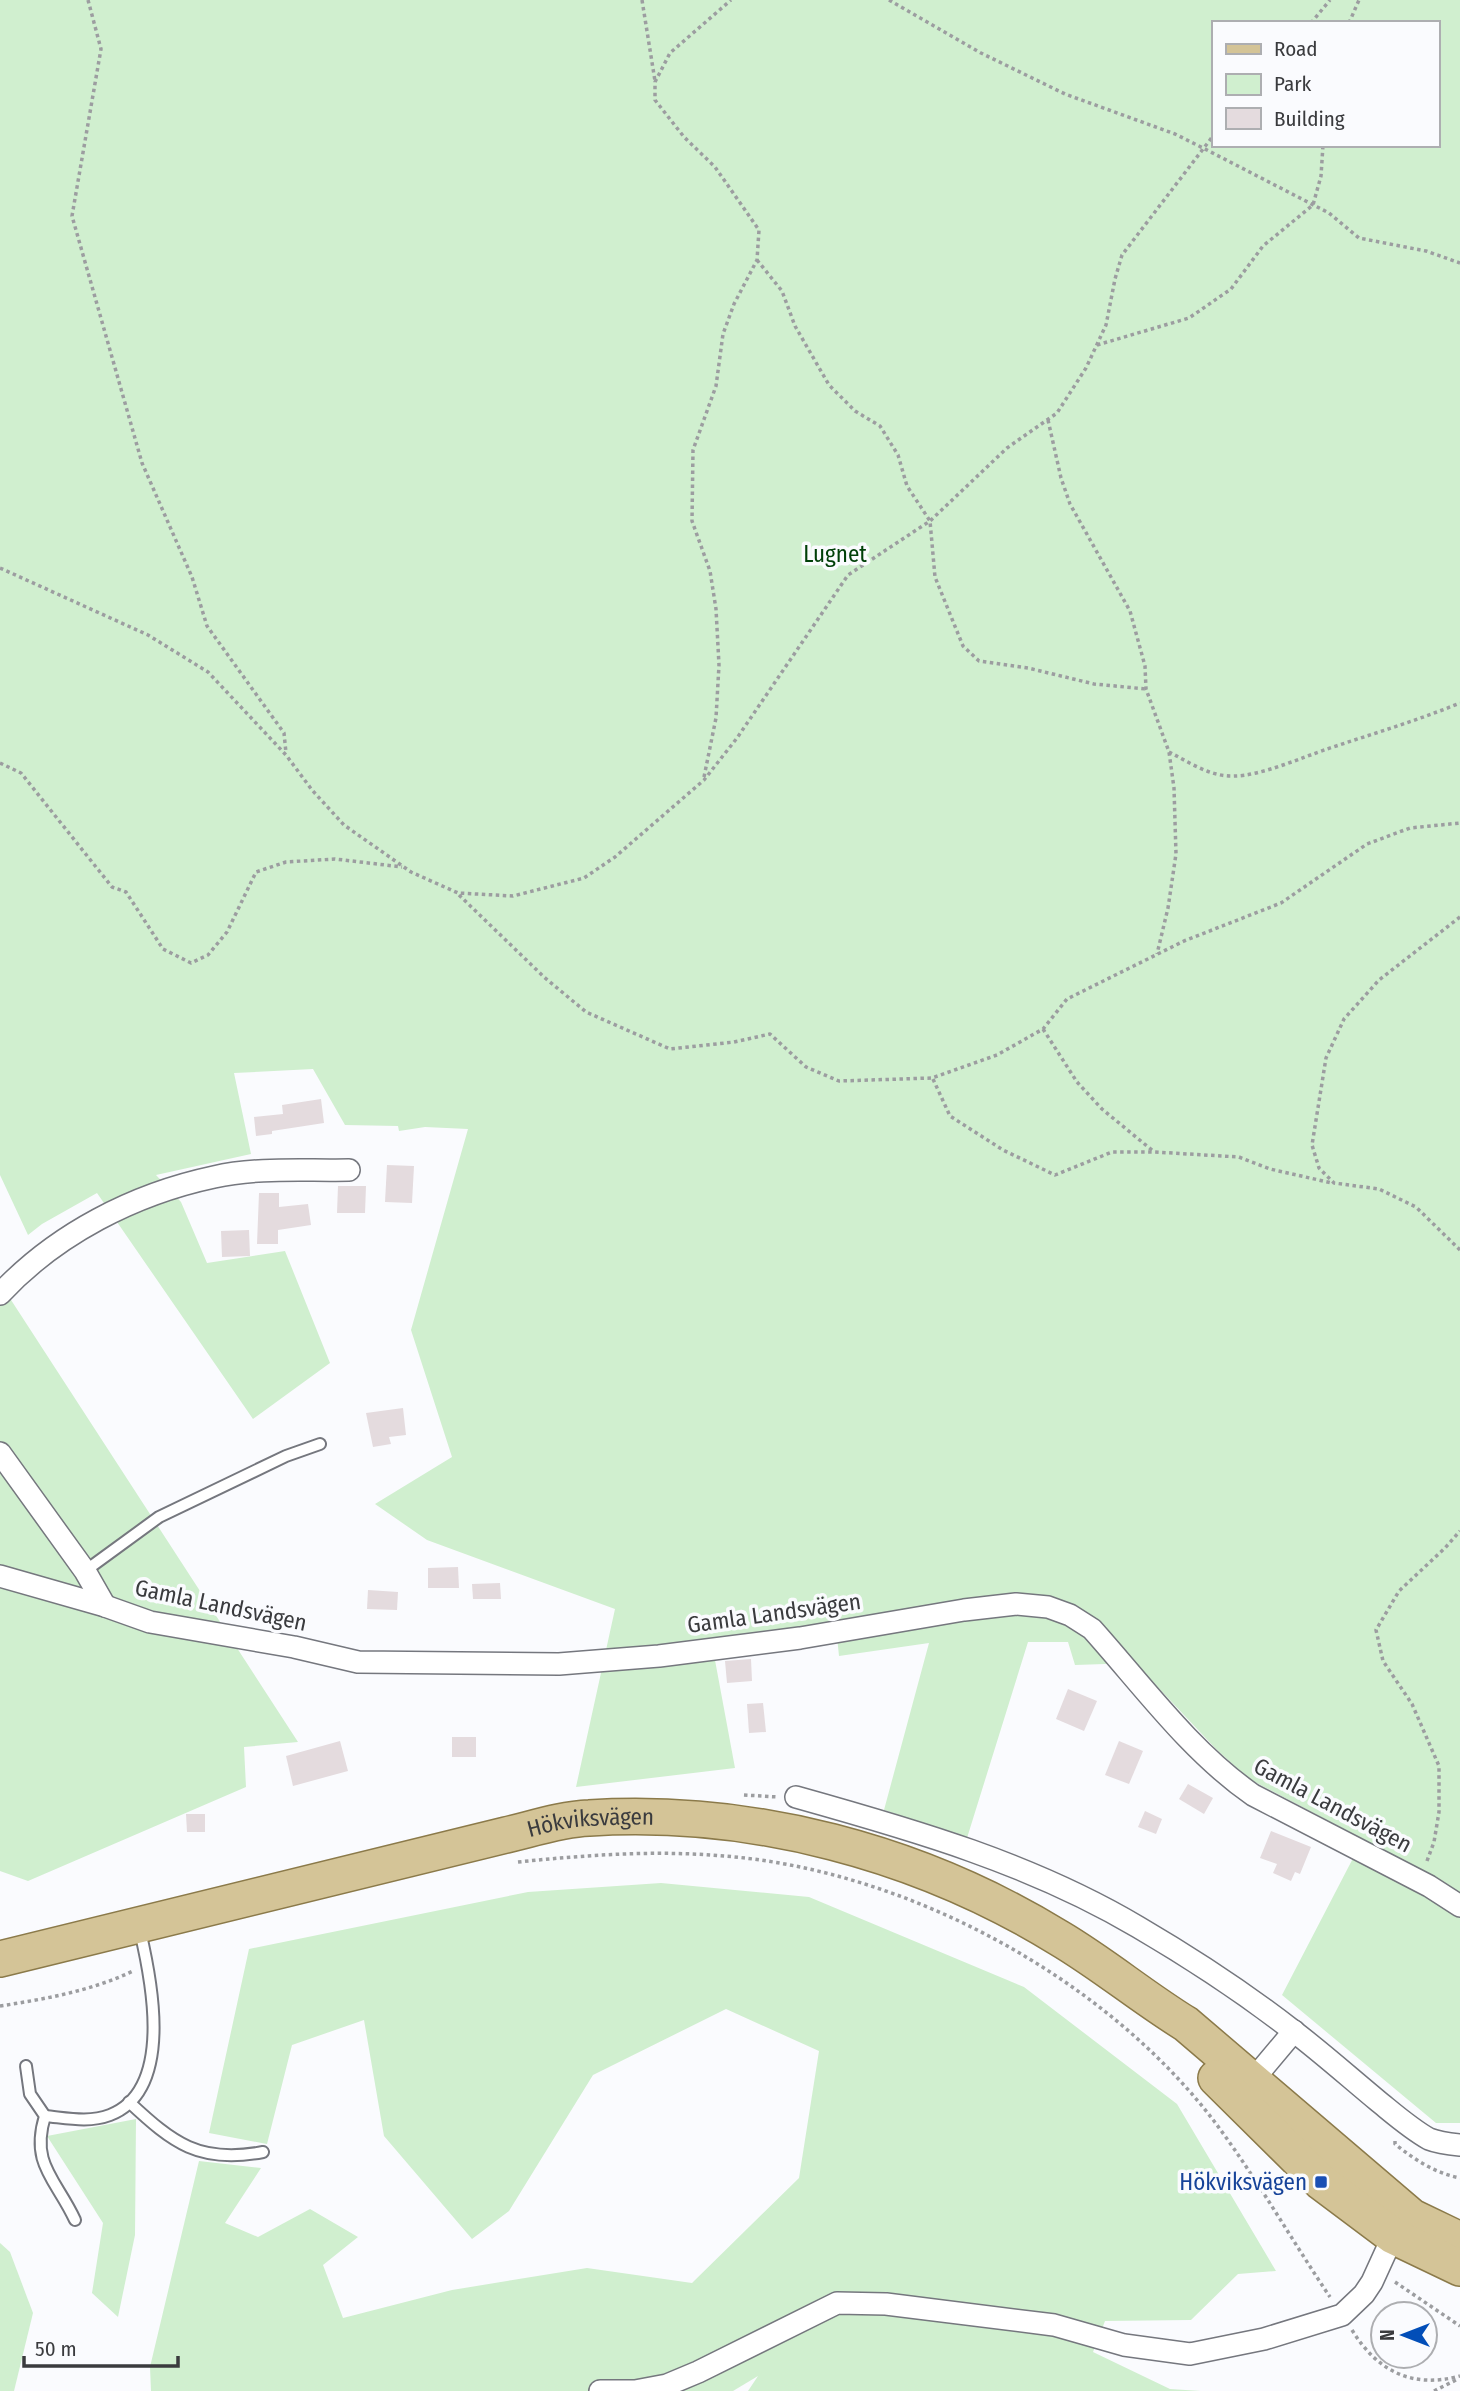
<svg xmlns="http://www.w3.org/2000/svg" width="1460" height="2391" viewBox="0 0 1460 2391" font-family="'Fira Sans Condensed',sans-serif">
<rect width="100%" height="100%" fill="#fafbfe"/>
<!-- green -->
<g fill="#d0efcf" fill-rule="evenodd">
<path d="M0 0H1460V2123H1436L1282 1995 1363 1839 1249 1779 1216 1749 1135 1663 1075 1665 1068 1642H1028L967 1838 884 1810 929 1643 839 1656 836 1627 712 1644 735 1768 576 1787 615 1609 427 1540 375 1504 452 1457 411 1330 468 1129 425 1127 399 1131 398 1126 345 1125 313 1069 234 1073 251 1154 156 1175 181 1202 207 1263 285 1251 330 1363 253 1419 97 1193 42 1224 28 1235 0 1175ZM1213 23H1437V145H1213Z"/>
<path d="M0 1283 298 1742 244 1747 246 1787 28 1881 0 1871Z"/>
<path d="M661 1883 809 1897 1024 1987 1177 2104 1276 2271 1238 2274 1191 2320 1105 2321 1093 2352 1170 2389 1201 2391H748L758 2376 733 2391H151L150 2367 199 2161 261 2168 225 2223 258 2237 310 2209 358 2237 323 2265 343 2318 452 2290 587 2268 692 2283 799 2178 819 2051 726 2009 593 2075 509 2211 472 2239 384 2136 364 2020 292 2045 267 2144 209 2133 249 1949 528 1892Z"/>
<path d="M136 2119 135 2235 118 2317 92 2293 103 2223 47 2136Z"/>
<path d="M0 2243 10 2252 33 2313 14 2391H0Z"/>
</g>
<!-- building -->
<g fill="#e4dbde">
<path d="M321 1099 324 1123 272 1131V1134L256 1136 254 1117 283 1114 282 1105Z"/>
<path d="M387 1165 414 1166 412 1203 385 1202Z"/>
<path d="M338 1186H366L365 1213H337Z"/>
<path d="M259 1193H279V1207L308 1204 311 1225 278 1230V1244H257Z"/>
<path d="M249 1230 250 1256 222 1257 221 1231Z"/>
<path d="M403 1408 406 1435 389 1437 391 1444 373 1447 366 1413Z"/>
<path d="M458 1567 459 1588H428V1568Z"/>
<path d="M500 1583 501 1599H473L472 1584Z"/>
<path d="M368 1590 398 1592 397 1610 367 1609Z"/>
<path d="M751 1659 752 1681 727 1683 725 1661Z"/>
<path d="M1068 1689 1097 1701 1084 1731 1056 1719Z"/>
<path d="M763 1703 766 1732 749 1733 747 1704Z"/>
<rect x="452" y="1737" width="24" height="20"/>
<path d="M340 1741 348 1771 293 1786 286 1756Z"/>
<path d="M1119 1741 1143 1751 1129 1784 1105 1775Z"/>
<path d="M1188 1784 1213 1798 1204 1814 1179 1799Z"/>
<path d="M1145 1811 1162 1819 1156 1834 1138 1827Z"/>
<path d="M186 1814H205V1832H187Z"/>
<path d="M1271 1831 1311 1847 1300 1874 1295 1872 1291 1881 1273 1873 1277 1864 1260 1858Z"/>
</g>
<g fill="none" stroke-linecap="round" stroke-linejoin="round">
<defs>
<g id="service">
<path d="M85 1571 159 1517 286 1456 320 1444"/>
<path d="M26 2066 30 2094 45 2116C30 2164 56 2179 75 2220"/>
<path d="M129 2102C173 2143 199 2164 263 2152"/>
<path d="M45 2116C67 2118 89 2123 110 2115 174 2090 152 1982 140 1931"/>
</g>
<g id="minor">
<path d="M0 1294C56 1234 134 1194 214 1177 257 1167 305 1171 349 1170"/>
<path d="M0 1453 85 1571 105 1606"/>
<path d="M0 1576 105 1606 150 1622 294 1647 358 1662 559 1664 659 1656 800 1638 964 1610 1016 1604 1048 1607 1070 1615 1092 1629C1143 1686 1190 1751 1253 1795L1429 1886 1460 1906"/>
<path d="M796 1797C914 1830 1032 1864 1138 1927 1191 1958 1243 1992 1292 2030 1321 2052 1349 2077 1378 2101 1394 2114 1411 2129 1429 2139 1439 2143 1449 2144 1460 2145"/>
<path d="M1252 2081 1294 2031"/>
<path d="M600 2391H635L667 2385 698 2372 837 2303 886 2304 1054 2325 1124 2345 1190 2354 1264 2339 1342 2315 1364 2294 1372 2282 1393 2236"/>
</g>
<g id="primary">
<path id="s1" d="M0 1959 506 1835C532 1829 561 1819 589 1818 752 1808 919 1852 1059 1938 1103 1964 1142 1997 1186 2024L1412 2217 1460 2240"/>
<path d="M1216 2078 1321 2182 1393 2236 1460 2268"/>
</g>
</defs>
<!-- service casing -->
<use href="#service" stroke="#75777e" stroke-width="14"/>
<!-- minor casing -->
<use href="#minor" stroke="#75777e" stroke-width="24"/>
<!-- primary casing -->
<use href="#primary" stroke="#8b7a4a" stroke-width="38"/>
<!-- path -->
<g stroke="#9c9da0" stroke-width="3.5" stroke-dasharray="3.5 3.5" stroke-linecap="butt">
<path d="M88 0 101 49 72 216 142 463 192 577 207 626 284 733 286 753"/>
<path d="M642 0 655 81"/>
<path d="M889 0 981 53 1065 94 1175 134 1203 148 1329 213 1359 238 1426 251 1460 263"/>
<path d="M1311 23 1330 0"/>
<path d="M1349 23 1359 0"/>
<path d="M757 260 782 291 795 326 829 385 855 411 880 426 898 455 907 486 930 521 935 577 963 646 979 661 1028 668 1094 684 1146 689"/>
<path d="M1097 345 1189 318 1231 289 1263 246 1313 205 1321 176 1323 145"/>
<path d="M1048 420 1061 478 1070 504 1130 611 1145 666 1146 689 1169 752 1174 788 1176 854 1168 908 1157 954"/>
<path d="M0 568 148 635 208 672 286 755 312 790 344 825 411 872 458 893 513 896 584 878 615 857 704 780 737 738 848 575 930 521 1007 448 1057 413 1086 368 1106 325 1115 279 1122 255 1213 136"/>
<path d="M1169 752C1189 762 1210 777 1234 776 1260 776 1301 758 1327 749 1372 734 1416 721 1460 703"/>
<path d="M0 763 21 773 112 887 126 892 163 949 191 963 208 955 227 932 256 872 286 862 335 859 402 867"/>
<path d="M704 777 716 718 719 665 716 609 710 571 692 521 693 450 716 386 723 334 734 304 757 260 759 230 715 167 684 137 655 100V82L670 53 731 0"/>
<path d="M459 895 544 977 586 1012 670 1049 734 1042 770 1034 806 1067 839 1081 932 1078 997 1055 1043 1029 1067 999 1184 941 1281 903 1367 844 1410 828 1460 823"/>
<path d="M1460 917 1379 980 1344 1019 1326 1058 1312 1145 1319 1168 1334 1183 1379 1189 1416 1207 1460 1250"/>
<path d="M1043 1029 1077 1082 1102 1109 1153 1151"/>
<path d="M933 1079 950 1116 1003 1150 1055 1175 1112 1152H1155L1239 1157 1270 1169 1332 1183"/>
<path d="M744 1795 778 1797"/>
<path d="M1427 1861 1434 1842 1439 1812V1766L1412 1704 1383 1661 1376 1630 1399 1591 1445 1548 1460 1531"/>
<path d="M518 1862C587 1855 655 1850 724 1856 905 1870 1103 1976 1214 2121 1256 2177 1291 2239 1330 2297"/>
<path d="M0 2006C45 1999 91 1991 133 1971"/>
<path d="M1395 2141V2144C1415 2160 1435 2173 1460 2178"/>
<path d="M1395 2282 1460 2326"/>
<path d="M1352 2330C1377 2371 1412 2389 1460 2376"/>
<path d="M1434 2391 1458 2379"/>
</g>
<!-- service -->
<use href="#service" stroke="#fff" stroke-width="10"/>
<!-- minor -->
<use href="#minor" stroke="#fff" stroke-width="21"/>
<!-- primary -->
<use href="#primary" stroke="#d4c497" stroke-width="35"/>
</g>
<!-- markers -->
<rect fill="#1a4fb4" stroke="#fafbfe" stroke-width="2.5" x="1314" y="2175" width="14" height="14" rx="3.5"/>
<g text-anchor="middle" stroke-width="7" stroke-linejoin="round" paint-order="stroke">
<!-- park labels -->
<g font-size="23" fill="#004008" stroke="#fafbfe">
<text x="835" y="562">Lugnet</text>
</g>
<!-- street labels -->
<g font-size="23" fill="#3a3b3e" stroke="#fafbfe">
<text transform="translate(221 1605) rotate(12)" y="8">Gamla Landsvägen</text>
<text transform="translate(774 1613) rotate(-8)" y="8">Gamla Landsvägen</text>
<text transform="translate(1333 1805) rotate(28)" y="8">Gamla Landsvägen</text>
<text dy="8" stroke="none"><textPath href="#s1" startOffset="607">Hökviksvägen</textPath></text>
</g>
<!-- transit labels -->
<g font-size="23" fill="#164399" stroke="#fafbfe" text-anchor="end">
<text x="1307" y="2190">Hökviksvägen</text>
</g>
</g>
<!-- legend -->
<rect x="1212" y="21" width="228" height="126" fill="#fafbfe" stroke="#adaeb1" stroke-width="2"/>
<rect x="1226" y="44" width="35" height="10" fill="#d4c497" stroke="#adaeb1" stroke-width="2"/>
<text x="1274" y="56" font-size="21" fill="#3a3b3e">Road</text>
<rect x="1226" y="74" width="35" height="21" fill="#d0efcf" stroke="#adaeb1" stroke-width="2"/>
<text x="1274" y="91" font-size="21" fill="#3a3b3e">Park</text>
<rect x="1226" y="108" width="35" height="21" fill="#e4dbde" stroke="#adaeb1" stroke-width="2"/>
<text x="1274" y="126" font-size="21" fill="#3a3b3e">Building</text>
<!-- north arrow -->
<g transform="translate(1404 2335) rotate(270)"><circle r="33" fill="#fafbfe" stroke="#adaeb1" stroke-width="2"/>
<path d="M0-5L12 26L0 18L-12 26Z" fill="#024eb8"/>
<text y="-10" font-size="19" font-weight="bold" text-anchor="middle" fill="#3a3b3e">N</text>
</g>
<!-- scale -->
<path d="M24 2356v10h154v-10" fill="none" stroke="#3a3b3e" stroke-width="3.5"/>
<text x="35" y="2356" font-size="21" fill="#3a3b3e" stroke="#fafbfe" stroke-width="5" paint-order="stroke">50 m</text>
</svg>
